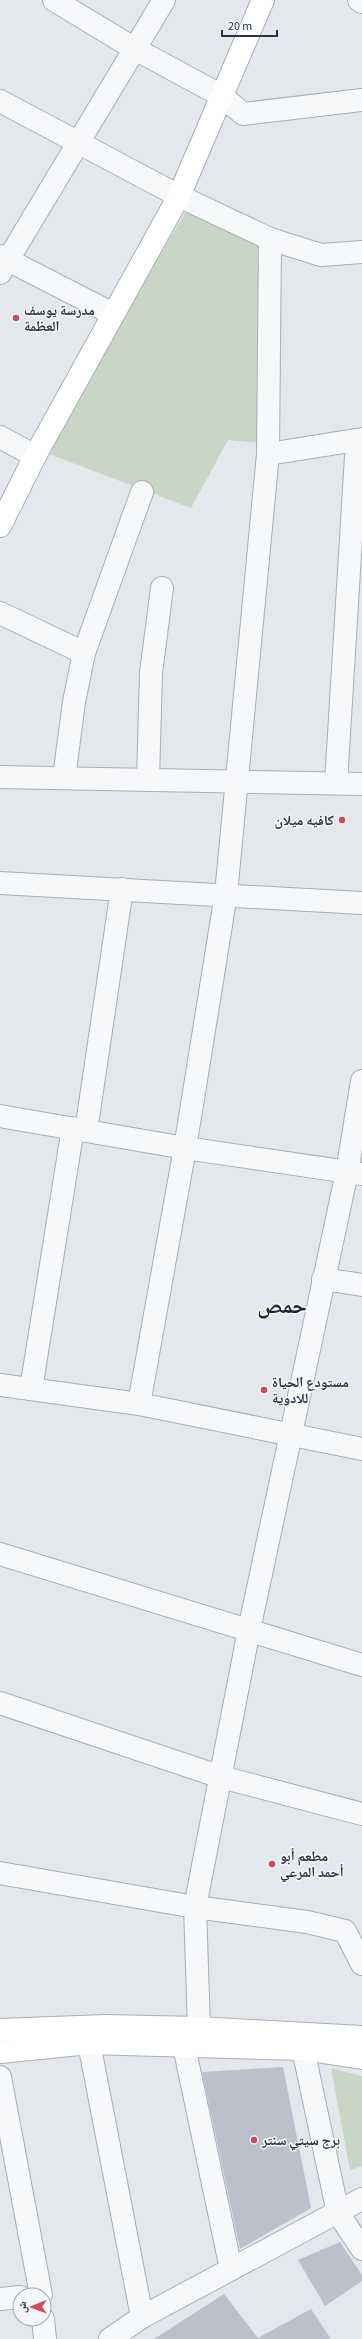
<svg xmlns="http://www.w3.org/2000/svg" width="362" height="2339" viewBox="0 0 362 2339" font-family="'Source Sans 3','Noto Naskh Arabic',sans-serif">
<rect width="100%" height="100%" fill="#e4e7ec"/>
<!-- green -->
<g fill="#c9d6c5">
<path d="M187 210 261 243 259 443 228 440 191 508 41 451Z"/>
<path d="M331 2068 362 2076V2166L350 2170Z"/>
</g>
<!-- building -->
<g fill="#bbc0ca">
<path d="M283 2067 311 2208 240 2249 202 2072Z"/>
<path d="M340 2242 362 2275V2281L325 2306 298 2260Z"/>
<path d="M224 2294 258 2338 311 2309 331 2339H154Z"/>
</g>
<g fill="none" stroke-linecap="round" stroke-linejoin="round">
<defs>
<g id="minor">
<path d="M54 0 135 49 222 96 243 114 362 100"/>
<path d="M359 0 362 2"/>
<path d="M0 101 179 196 270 239 321 255 362 252"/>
<path d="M0 256 113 314"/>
<path d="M0 273 164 0"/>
<path d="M0 437 35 456"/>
<path d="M268 454 362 439"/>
<path d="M0 613 84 653"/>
<path d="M64 778 74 702 84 653 142 492"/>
<path d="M148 780 151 673 162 588"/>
<path d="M336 783 357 440"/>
<path d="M0 883 362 903"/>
<path d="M0 1116 185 1148 362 1174"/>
<path d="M86 1131 122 889"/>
<path d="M323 1279 362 1285"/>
<path d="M31 1389 73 1128"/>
<path d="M139 1404 185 1148 226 894 268 454 270 239"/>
<path d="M0 1554 362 1665"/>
<path d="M0 1703 221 1777 362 1814"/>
<path d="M0 1873 195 1907 307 1922 345 1931 362 1964"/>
<path d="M199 2028 195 1907 249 1630 347 1172 362 1081"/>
<path d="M89 2043 142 2317"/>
<path d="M184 2046 231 2269"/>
<path d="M303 2049 338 2213 362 2249"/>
<path d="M0 2077 41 2295"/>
<path d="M0 2299 20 2297"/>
<path d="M43 2319 45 2339"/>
<path d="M110 2339 142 2317 362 2199"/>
</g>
<g id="tertiary">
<path d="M0 777 362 784"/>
<path d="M0 1385 139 1404 362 1449"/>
</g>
<g id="secondary">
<path d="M0 526 35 456 179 196 263 0"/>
<path d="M0 2030 105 2026 199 2028 362 2037"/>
<path d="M0 2052 89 2043 303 2049 362 2058"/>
</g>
</defs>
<!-- minor casing -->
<use href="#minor" stroke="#a9aeb7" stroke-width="24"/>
<!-- tertiary casing -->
<use href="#tertiary" stroke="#a9aeb7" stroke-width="24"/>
<!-- secondary casing -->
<use href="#secondary" stroke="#a9aeb7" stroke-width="24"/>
<!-- minor -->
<use href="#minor" stroke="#f7f8fa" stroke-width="22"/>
<!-- tertiary -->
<use href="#tertiary" stroke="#f7f8fa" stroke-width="22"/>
<!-- secondary -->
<use href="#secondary" stroke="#fff" stroke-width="22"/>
</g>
<!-- markers -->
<g fill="#d1495b" stroke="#f4f6f9" stroke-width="1.5">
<circle cx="16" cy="318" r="4"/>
<circle cx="342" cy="820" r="4"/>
<circle cx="264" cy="1390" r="4"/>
<circle cx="272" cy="1864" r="4"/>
<circle cx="254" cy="2140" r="4"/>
</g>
<g text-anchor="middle" stroke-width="3" stroke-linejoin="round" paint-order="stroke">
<!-- poi labels -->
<g font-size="14" font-weight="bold" fill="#2b3445" stroke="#f4f6f9" text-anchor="start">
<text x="24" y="315">مدرسة يوسف<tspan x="24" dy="16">العظمة</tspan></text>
<text x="334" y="825" text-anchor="end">كافيه ميلان</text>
<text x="272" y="1387">مستودع الحياة<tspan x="272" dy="16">للادوية</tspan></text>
<text x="280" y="1861">مطعم أبو<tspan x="280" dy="16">أحمد المرعي</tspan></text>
<text x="262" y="2145">برج سيتي سنتر</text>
</g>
<!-- town labels -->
<g font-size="22" font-weight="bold" fill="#1d2536" stroke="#f4f6f9">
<text x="282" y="1313">حمص</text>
</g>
</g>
<!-- north arrow -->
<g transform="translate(32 2307) rotate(269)"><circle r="19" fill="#f4f6f9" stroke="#a4a8b1"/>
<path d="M0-3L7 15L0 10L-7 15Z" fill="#d1495b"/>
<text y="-6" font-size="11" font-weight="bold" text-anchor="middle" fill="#2b3445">ش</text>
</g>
<!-- scale -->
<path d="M222 30v6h55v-6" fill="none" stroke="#2b3445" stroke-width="2"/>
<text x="228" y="30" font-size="12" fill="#2b3445" stroke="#f4f6f9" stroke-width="3" paint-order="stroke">20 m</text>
</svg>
